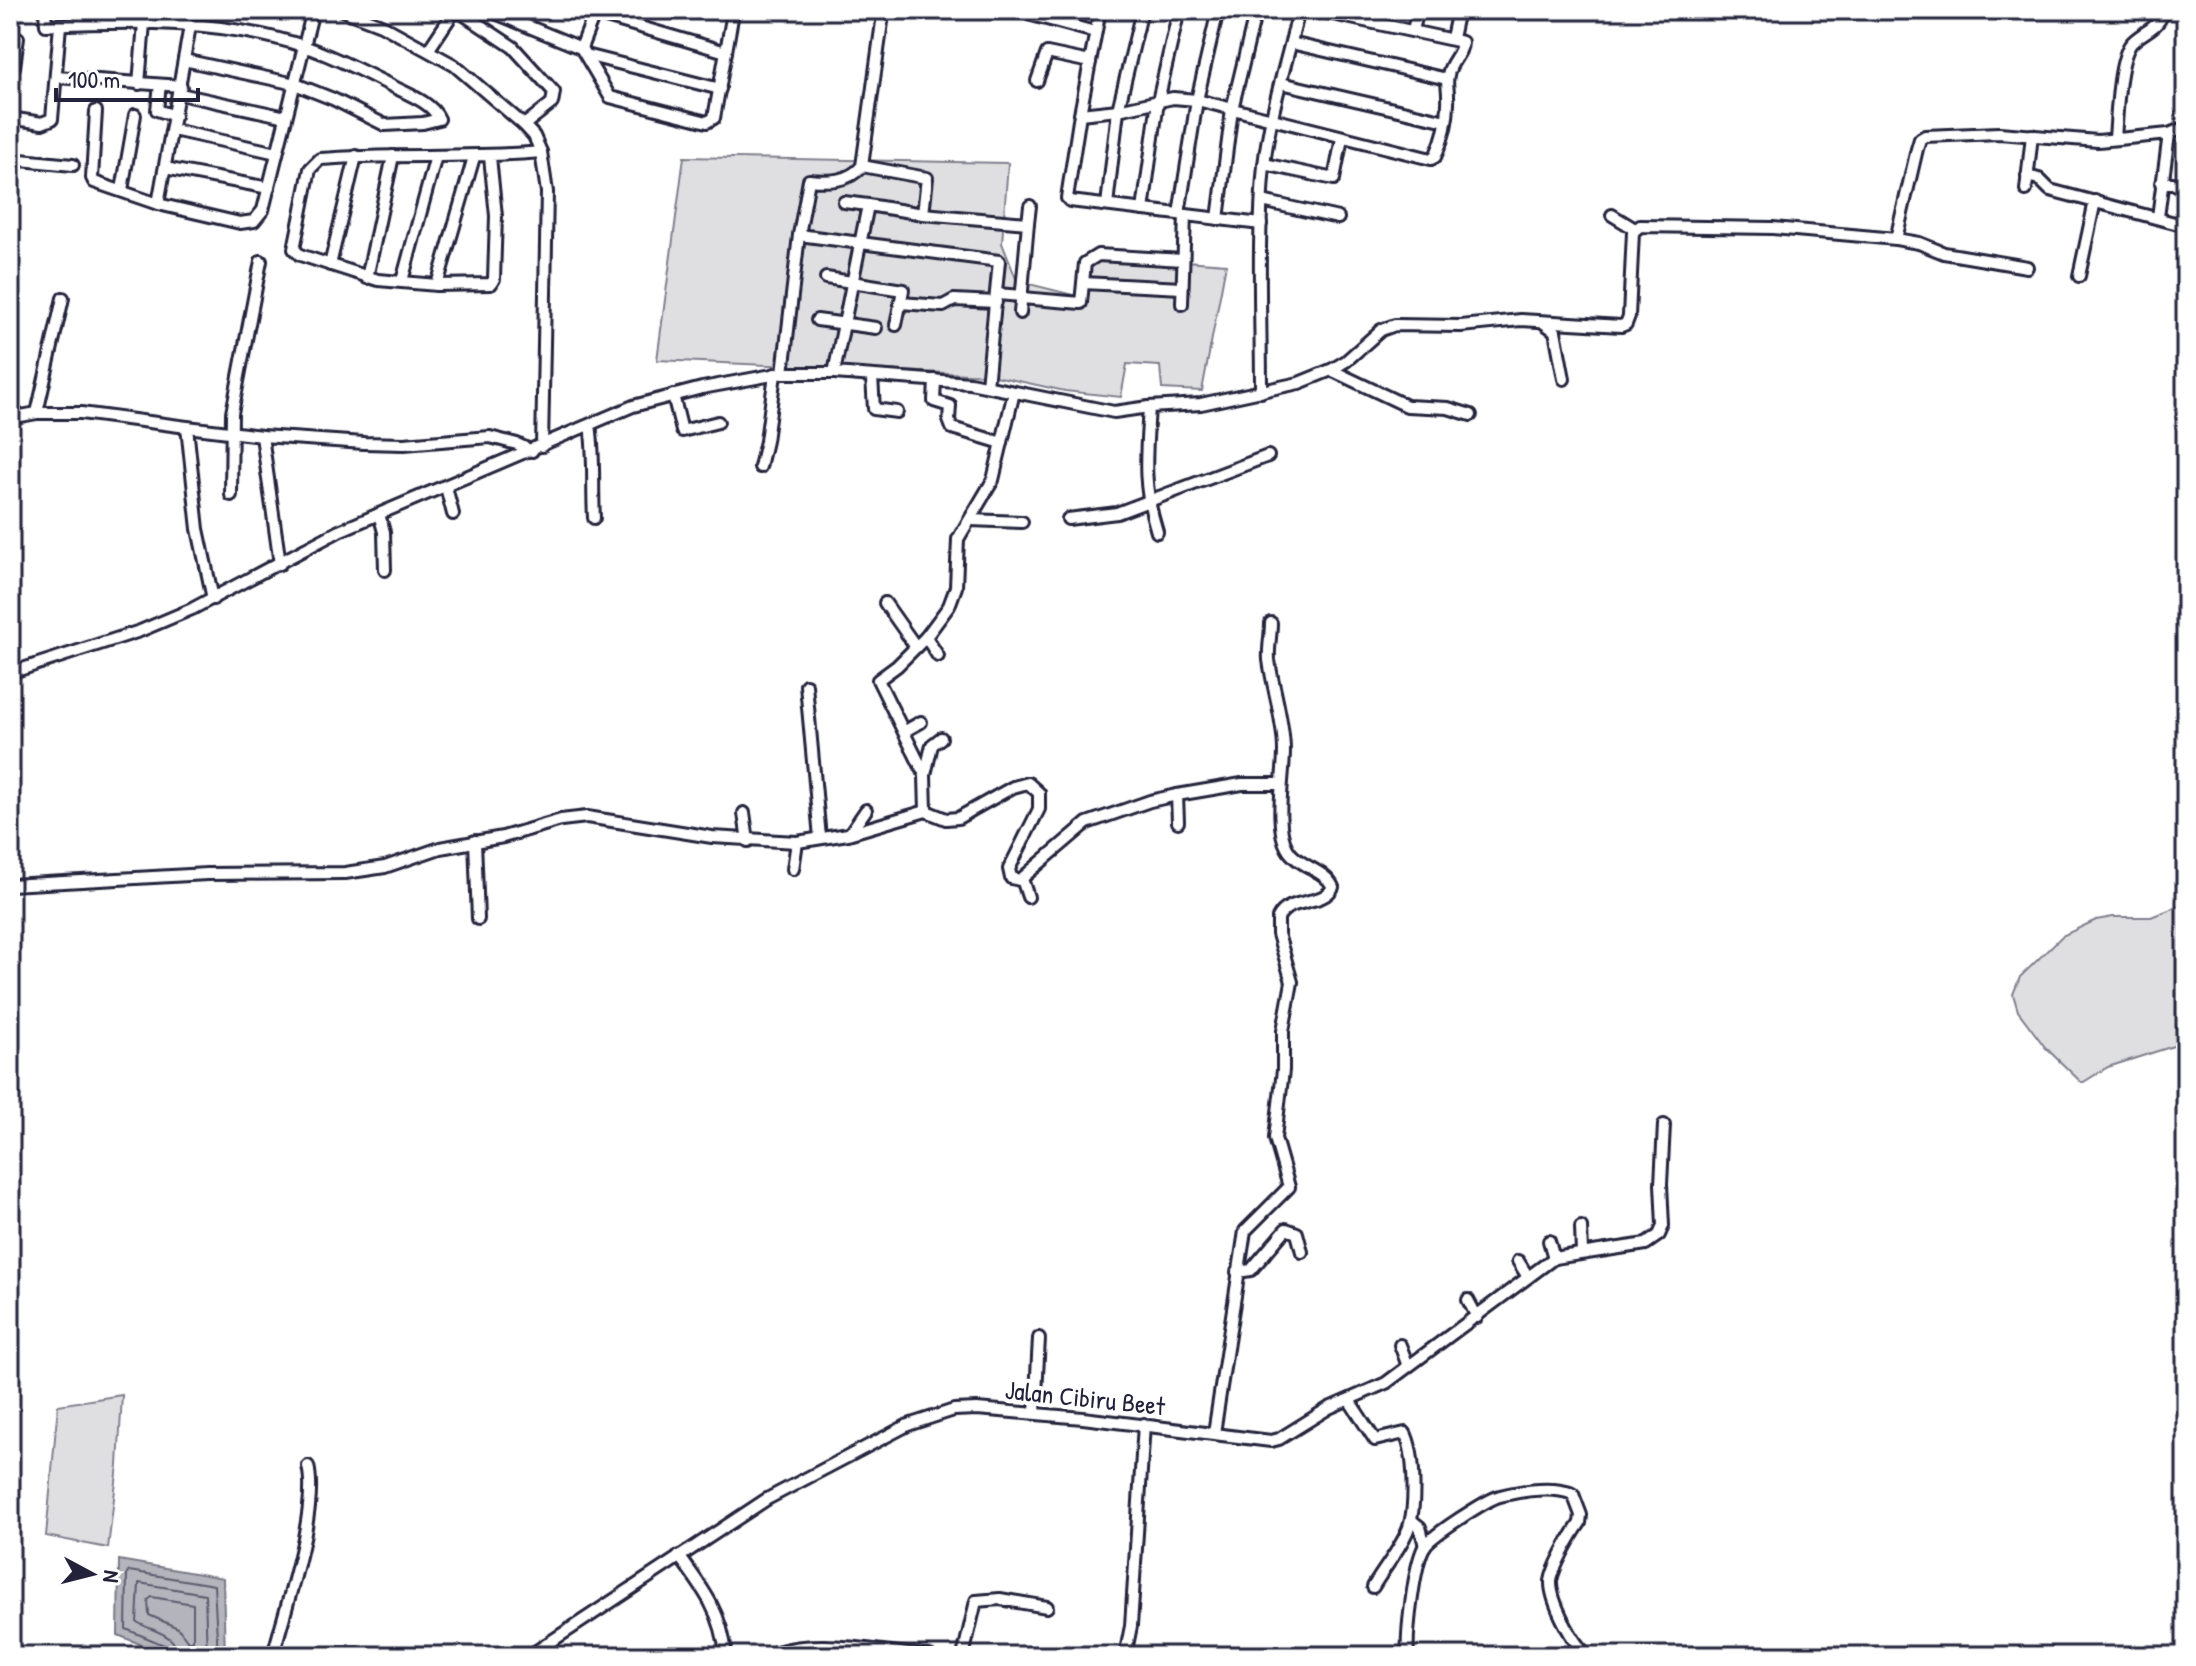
<svg xmlns="http://www.w3.org/2000/svg" width="2196" height="1666" viewBox="0 0 2196 1666" font-family="'Patrick Hand',sans-serif">
<rect width="100%" height="100%" fill="#fff"/>
<filter id="ink" filterUnits="userSpaceOnUse"><feTurbulence type="fractalNoise" baseFrequency=".0125" numOctaves="2"/><feDisplacementMap in="SourceGraphic" scale="16" xChannelSelector="R" yChannelSelector="G"/><feConvolveMatrix kernelMatrix="1 2 1 2 8 2 1 2 1" color-interpolation-filters="sRGB"/></filter>
<g filter="url(#ink)">
<!-- green -->
<g fill="#dfdfe2" stroke="#80808e" stroke-width="2">
<path d="M684 157 1008 163 1002 243 1017 281 1081 297 1089 254 1226 264 1202 391 1162 389 1160 366 1127 364 1121 397 1065 391 991 375 657 360Z"/>
<path d="M2179 906H2186V1042L2108 1067 2082 1083 2045 1047 2018 1011 2013 994 2020 977 2062 936 2096 920 2113 917H2151Z"/>
<path d="M122 1395 118 1465 108 1548 46 1536 58 1405Z"/>
</g>
<!-- water -->
<path fill="#b4b4bc" stroke="#7a7a88" stroke-width="2" d="M119 1560 223 1578 225 1656H169L118 1635Z"/>
<g fill="none" stroke-linecap="round" stroke-linejoin="round">
<!-- shore -->
<g stroke="#5c5c6f" stroke-width="2">
<path d="M152 1597 193 1604V1641H188L178 1628 149 1615 148 1600Z"/>
<path d="M168 1656 164 1645 126 1629 127 1574 129 1571 214 1585 218 1656"/>
<path d="M178 1656C177 1633 153 1632 137 1622L139 1583 205 1594 207 1656"/>
</g>
<defs>
<g id="minor">
<path d="M45 10 46 25C131 21 224 19 306 47 335 57 362 71 390 85 405 93 432 102 439 119L423 123 385 125 333 99 295 84 184 60"/>
<path d="M342 10 381 25 454 65 524 125 534 136 541 152 547 192 542 446"/>
<path d="M457 10 513 47 554 92 552 103 524 125"/>
<path d="M488 10 581 48 610 97 707 122 714 118 732 18 730 13 721 10"/>
<path d="M582 10 726 52"/>
<path d="M1100 10 1080 114 1067 198 1070 201 1261 224"/>
<path d="M1028 14 1095 32"/>
<path d="M1413 30 1418 10"/>
<path d="M10 37 18 38 14 67 10 71"/>
<path d="M1452 38 1458 10"/>
<path d="M1291 43 1447 79"/>
<path d="M581 48 595 12"/>
<path d="M429 49 455 10"/>
<path d="M586 55 720 89"/>
<path d="M56 77 181 86"/>
<path d="M1037 81 1047 53 1090 62"/>
<path d="M1281 83 1446 121"/>
<path d="M139 84 144 23"/>
<path d="M160 85 157 110 175 116"/>
<path d="M180 94 286 117"/>
<path d="M96 111 92 178 94 182 158 204 240 223 254 221 263 210 313 10"/>
<path d="M1080 114 1118 110 1173 98 1197 100 1431 159 1435 157C1444 138 1449 116 1448 95 1448 88 1446 82 1448 75 1450 61 1462 55 1462 42L1314 10"/>
<path d="M10 118 42 123 52 119 60 25"/>
<path d="M173 130 277 153"/>
<path d="M2115 138C2117 116 2118 64 2130 45 2139 32 2163 28 2162 10"/>
<path d="M490 157 496 216 494 279 491 284 437 285 378 280 300 255 294 249 310 169 320 159C394 153 467 159 541 152"/>
<path d="M10 159 73 165"/>
<path d="M1264 164 1334 179 1342 138"/>
<path d="M862 166 927 178 923 214"/>
<path d="M165 168 269 188"/>
<path d="M2027 176 2039 179 2050 190 2186 226"/>
<path d="M2161 183H2173L2186 190"/>
<path d="M122 190 135 115"/>
<path d="M2026 190 2032 135"/>
<path d="M1262 201 1338 218"/>
<path d="M158 204 190 26"/>
<path d="M868 205 923 214 1028 223 1030 206"/>
<path d="M1107 205 1118 110 1142 10"/>
<path d="M1143 210 1158 101 1179 10"/>
<path d="M1179 214 1197 100 1218 10"/>
<path d="M1612 215 1635 229"/>
<path d="M2158 217 2169 134"/>
<path d="M1218 219 1232 109 1256 10"/>
<path d="M799 235 999 261 987 386"/>
<path d="M1896 239 1919 243 1944 253 2027 267"/>
<path d="M330 265 356 156"/>
<path d="M2079 276 2095 201"/>
<path d="M367 278 393 156"/>
<path d="M826 278 903 290 896 325"/>
<path d="M402 281 436 156"/>
<path d="M1083 283 1182 288"/>
<path d="M437 285 474 157"/>
<path d="M997 294 1022 296"/>
<path d="M63 298 37 413H81L187 427 198 529 213 599"/>
<path d="M1022 298 1081 303 1085 263 1098 255 1183 260"/>
<path d="M900 303 943 306 954 300 996 302"/>
<path d="M1182 304 1185 215"/>
<path d="M1020 313 1028 223"/>
<path d="M817 320 876 328"/>
<path d="M1544 323 1555 331 1564 379"/>
<path d="M1331 370 1407 406 1448 408 1471 415"/>
<path d="M783 373 799 235 809 180C828 182 849 182 862 166L882 22"/>
<path d="M834 373 868 205 844 202"/>
<path d="M872 377 874 409 897 412"/>
<path d="M935 380 934 401 950 406 949 420 952 428 1002 443"/>
<path d="M1261 392C1261 316 1257 240 1264 165 1270 112 1287 61 1299 10"/>
<path d="M673 395 682 431 718 422"/>
<path d="M1149 407C1146 456 1142 484 1157 532"/>
<path d="M10 418 37 413"/>
<path d="M590 425C595 456 592 487 594 518"/>
<path d="M187 427 262 436 364 443 404 444 490 437 517 444 532 451"/>
<path d="M262 436 280 564"/>
<path d="M760 467 766 441 775 374"/>
<path d="M446 487 453 514"/>
<path d="M231 495 232 413 261 261"/>
<path d="M379 514 384 532 385 570"/>
<path d="M1068 519 1117 513 1268 456"/>
<path d="M970 520 1022 522"/>
<path d="M885 603 916 647"/>
<path d="M926 637 938 656"/>
<path d="M10 673 140 631 192 609 339 531 633 406 702 388 783 373H834L970 383 1114 412 1149 407 1201 404 1299 383 1331 370 1346 361 1381 330 1395 325 1461 326 1521 320 1621 326 1626 324 1629 316 1633 232 1640 226 1773 228 1896 239 1917 149 1920 139 1925 136 1999 133 2098 141 2169 134 2186 127"/>
<path d="M806 685 820 838"/>
<path d="M905 731 921 722"/>
<path d="M925 775 932 745 941 738"/>
<path d="M1177 795 1178 822"/>
<path d="M926 811 925 775 878 680 897 666 926 637 949 606 956 587 958 539 993 480 1014 392"/>
<path d="M744 813 748 841"/>
<path d="M850 833 866 810"/>
<path d="M475 841 478 919"/>
<path d="M793 869 797 842"/>
<path d="M1022 879 1028 897"/>
<path d="M10 885 207 874 345 873 385 867 440 848 503 837 561 820 587 817 712 837 797 842 848 834 926 811 946 819 958 818 1013 787 1028 783 1039 793V809L1009 869 1011 878 1020 880 1087 823 1150 801 1177 795 1242 784H1279"/>
<path d="M1581 1227 1582 1253"/>
<path d="M1549 1241 1554 1258"/>
<path d="M1518 1261 1528 1277"/>
<path d="M1237 1272 1251 1270 1286 1229 1297 1233 1302 1252"/>
<path d="M1468 1300 1477 1317"/>
<path d="M1400 1345 1408 1366"/>
<path d="M1349 1400 1375 1440 1405 1433C1415 1452 1416 1506 1409 1527 1402 1547 1384 1568 1373 1587"/>
<path d="M1035 1413 1039 1338"/>
<path d="M1214 1433 1245 1231 1289 1187 1275 1138 1283 1070V1031L1292 982 1278 934V918C1289 896 1323 907 1333 887 1325 869 1297 867 1287 848 1274 825 1284 777 1284 751 1284 721 1273 690 1269 660 1268 648 1271 635 1271 623"/>
<path d="M1411 1520 1420 1527 1425 1546"/>
<path d="M679 1556C703 1588 723 1615 726 1656"/>
<path d="M273 1656C285 1608 319 1511 308 1466"/>
<path d="M529 1656 767 1499 908 1425 954 1410 977 1409 1083 1418 1271 1441 1279 1439 1329 1408 1386 1383 1554 1258 1646 1244 1659 1235 1663 1226 1661 1184 1664 1125"/>
<path d="M767 1656C811 1635 881 1653 929 1656"/>
<path d="M963 1656 976 1601 1000 1599 1047 1607"/>
<path d="M1125 1656 1131 1626 1144 1424"/>
<path d="M1408 1656C1406 1634 1414 1566 1424 1547 1430 1536 1488 1499 1500 1496 1521 1491 1553 1486 1573 1494L1581 1515 1580 1523C1571 1536 1553 1567 1551 1581 1550 1601 1573 1644 1588 1656"/>
</g>
</defs>
<!-- minor casing -->
<use href="#minor" stroke="#22223b" stroke-width="16"/>
<!-- minor -->
<use href="#minor" stroke="#fff" stroke-width="10"/>
</g>
</g>
<g text-anchor="middle" stroke-width="8" stroke-linejoin="round" paint-order="stroke">
<!-- street labels -->
<g font-size="26" fill="#22223b" stroke="#fff">
<text transform="translate(1085 1398) rotate(6)" y="9">Jalan Cibiru Beet</text>
</g>
</g>
<!-- margin -->
<rect width="2196" height="1666" fill="none" stroke="#fff" stroke-width="40"/>
<rect x="20" y="20" width="2156" height="1626" fill="none" stroke="#22223b" stroke-width="3" filter="url(#ink)"/>
<!-- north arrow -->
<g transform="translate(92 1574) rotate(97)" stroke="#ffffff" stroke-width="6" paint-order="stroke">
<path d="M0-6L14 30L0 20L-14 30Z" fill="#22223b"/>
<text y="-12" font-size="22" font-weight="bold" text-anchor="middle" fill="#22223b">N</text>
</g>
<!-- scale -->
<path d="M56 88v12h142v-12" fill="none" stroke="#22223b" stroke-width="4"/>
<text x="68" y="88" font-size="24" fill="#22223b" stroke="#ffffff" stroke-width="6" paint-order="stroke">100 m</text>
</svg>
